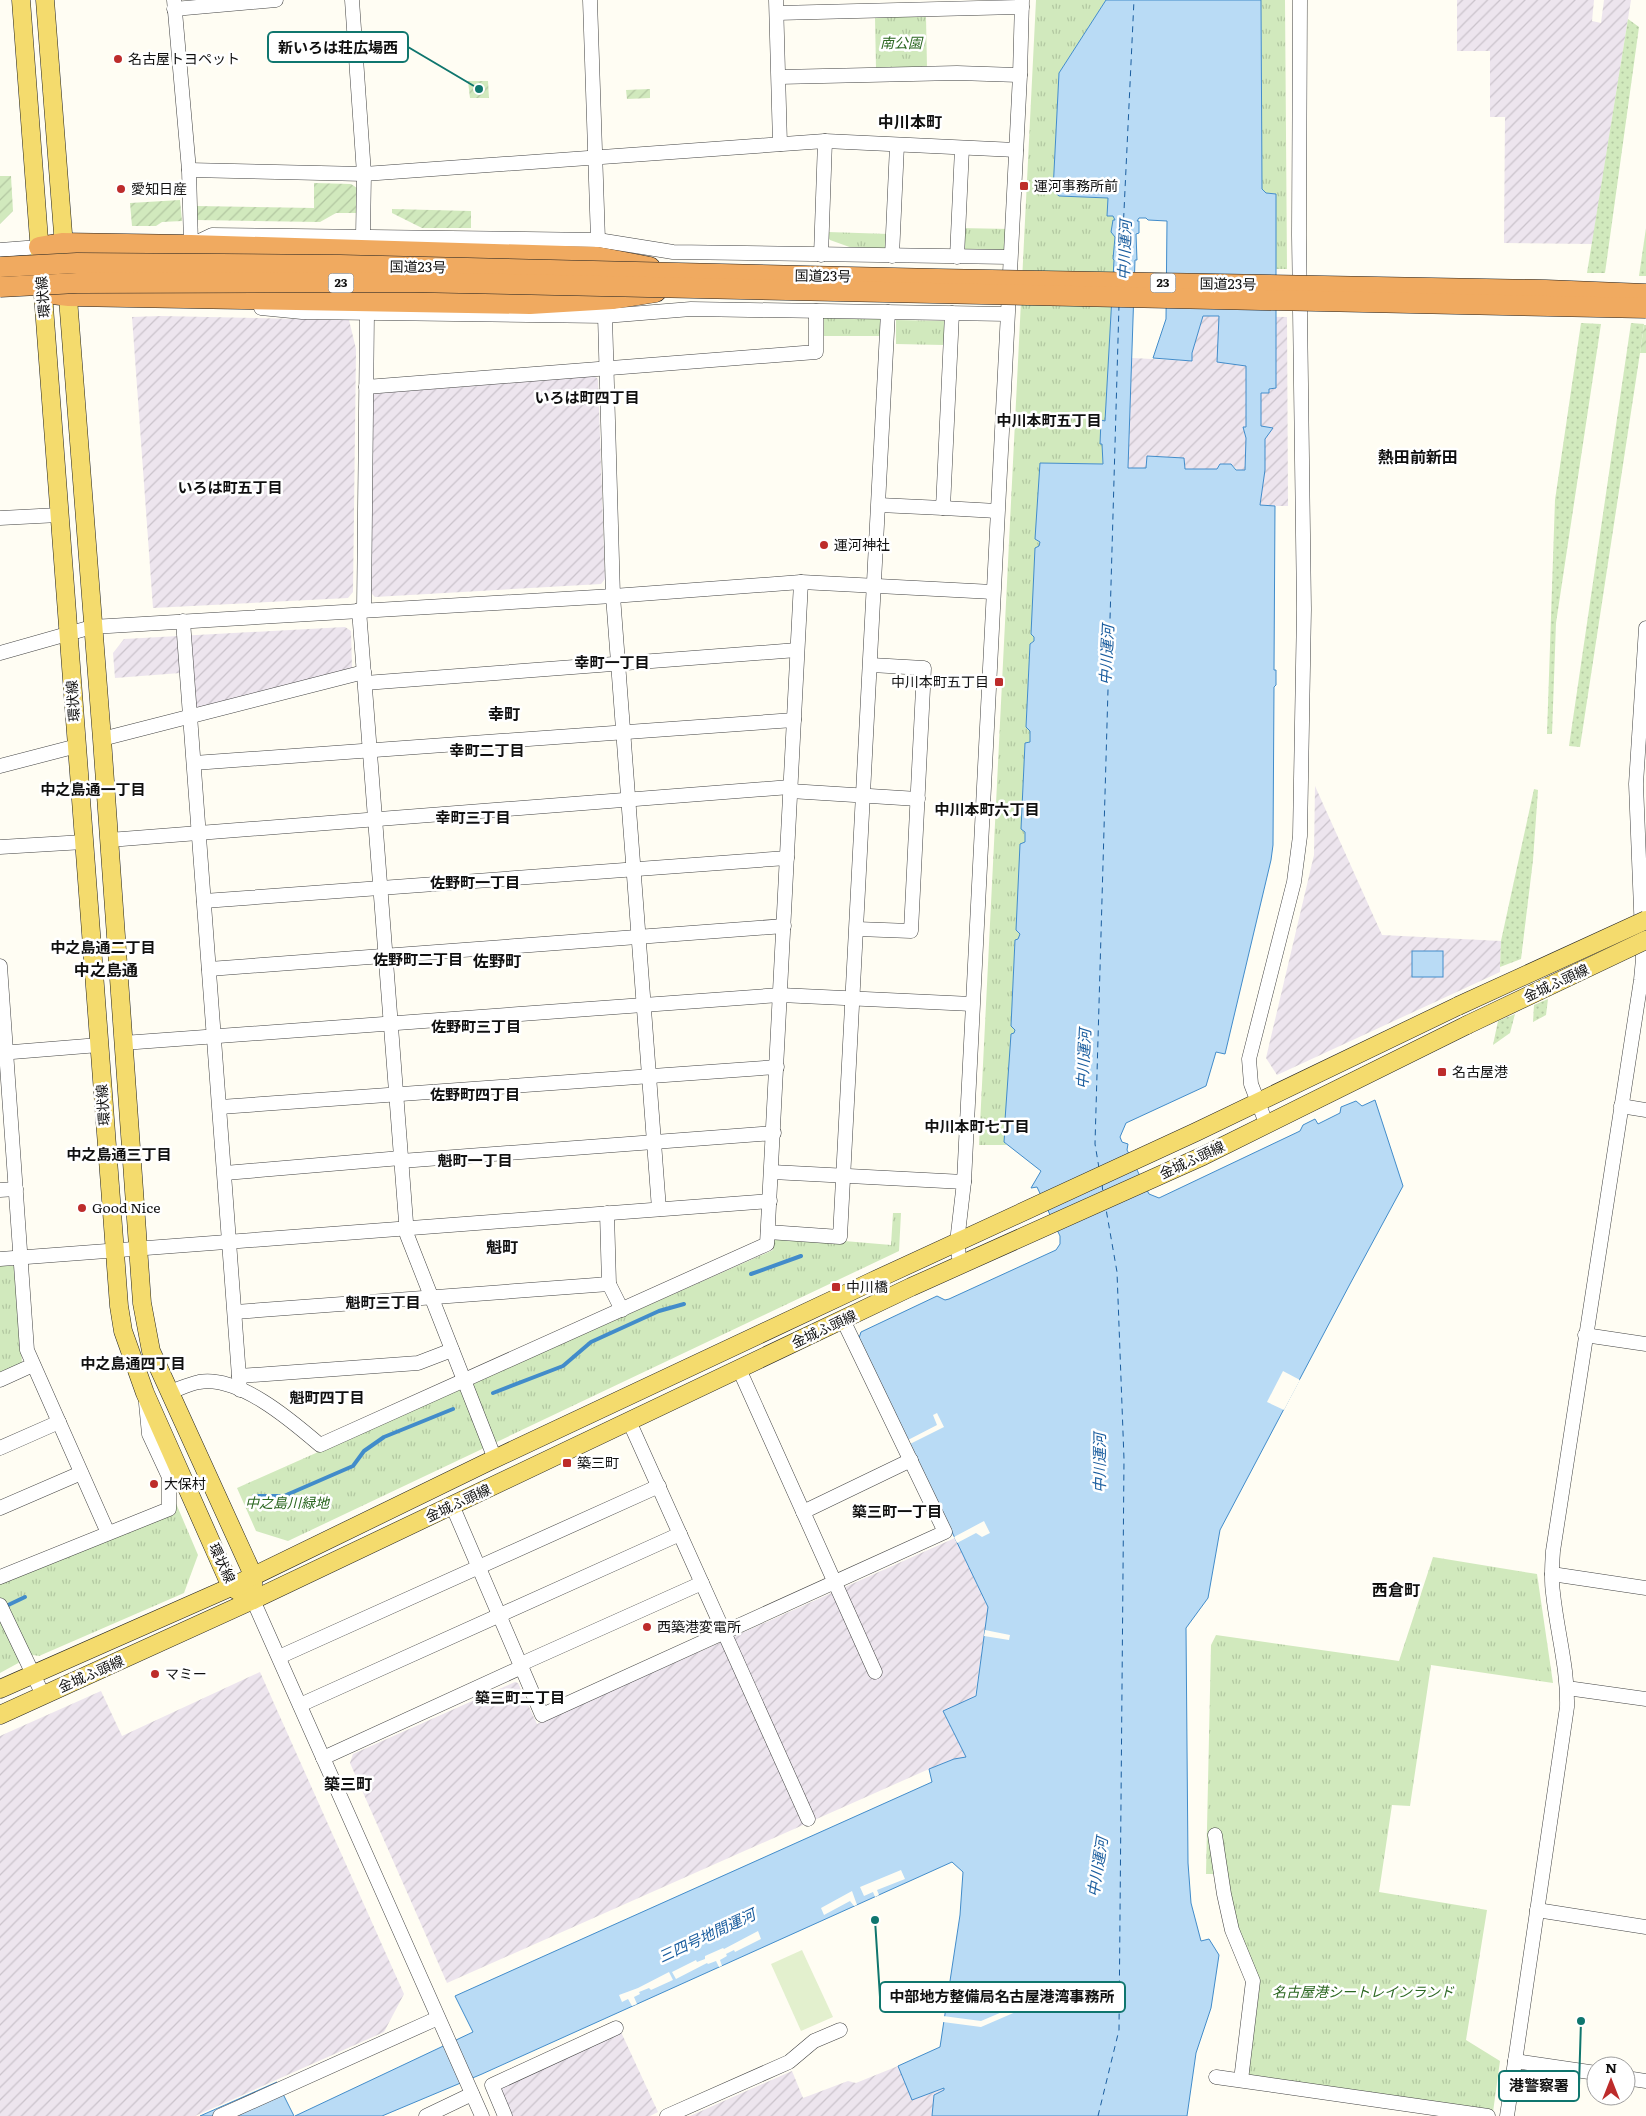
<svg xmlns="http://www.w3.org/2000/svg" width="1646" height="2116" viewBox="0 0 1646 2116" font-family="Literata,'Noto Sans JP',serif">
<defs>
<pattern id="industrial-furrows" width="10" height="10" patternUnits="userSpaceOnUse" patternTransform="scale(1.25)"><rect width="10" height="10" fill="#ede5ee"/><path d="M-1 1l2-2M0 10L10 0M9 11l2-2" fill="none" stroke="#cac3cb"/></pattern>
<pattern id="grass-dots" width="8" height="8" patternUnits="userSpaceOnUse" patternTransform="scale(1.25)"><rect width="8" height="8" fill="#d1e9bd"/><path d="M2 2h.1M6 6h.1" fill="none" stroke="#b2c7a1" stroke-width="1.8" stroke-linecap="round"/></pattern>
<pattern id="park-tufts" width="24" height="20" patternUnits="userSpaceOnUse" patternTransform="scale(1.25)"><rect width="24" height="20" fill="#d1e9bd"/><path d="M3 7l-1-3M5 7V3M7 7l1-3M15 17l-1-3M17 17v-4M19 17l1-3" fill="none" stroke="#b2c7a1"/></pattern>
<pattern id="garden-furrows" width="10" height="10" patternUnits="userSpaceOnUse" patternTransform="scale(1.25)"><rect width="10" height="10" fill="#d1e9bd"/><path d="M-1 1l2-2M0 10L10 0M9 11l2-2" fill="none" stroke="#b2c7a1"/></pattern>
</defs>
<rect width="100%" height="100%" fill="#fffdf3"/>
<!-- industrial -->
<g fill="url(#industrial-furrows)">
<path d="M1457 0H1594L1592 21 1601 23 1604 0H1631L1592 244 1504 243 1505 117H1490V51H1457Z"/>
<path d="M161 316 349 320 356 349 353 592 348 598 153 608 132 317Z"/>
<path d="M1203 316 1287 317 1288 506H1260L1264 470H1238L1231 464 1218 469H1185L1184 458 1147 456 1146 468H1128L1132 358 1192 361V353Z"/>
<path d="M594 376 598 379 605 579 601 584 375 597 371 593 372 395 375 391Z"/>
<path d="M345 627 351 631 352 668 196 709 193 672 115 678 113 653 124 639Z"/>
<path d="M1315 786 1382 935 1501 941 1500 972 1277 1075 1266 1058 1314 855Z"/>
<path d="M955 1538 988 1608 966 1758 954 1759 929 1769 447 1983 350 1763 353 1754 515 1682 518 1683 537 1724Z"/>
<path d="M260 1672 404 1994 384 2032 195 2116H0V1736L101 1691 122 1736Z"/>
<path d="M621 2032 658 2112 650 2116H510L498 2088Z"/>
<path d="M898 2066 912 2100 944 2088V2090L934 2095 932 2116H690L792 2071 803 2098 848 2081 856 2083Z"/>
</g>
<!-- grass -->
<g fill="url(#grass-dots)">
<path d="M1628 19 1639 27 1605 273H1587Z"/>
<path d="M1646 228V276H1639Z"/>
<path d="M1581 323 1601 324 1556 623 1552 734H1547L1555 500Z"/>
<path d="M1631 323 1644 324 1640 353 1580 747 1569 746Z"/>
<path d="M1534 789 1538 790 1533 860 1521 959 1500 967 1501 941Z"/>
<path d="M1548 999 1546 1015 1533 1022 1534 1005Z"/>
<path d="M1515 1014 1510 1033 1493 1045 1498 1021Z"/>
</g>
<!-- park -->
<g fill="url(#park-tufts)">
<path d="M1036 0H1106L1059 73 1053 190 1059 196 1108 198 1116 220 1113 232 1115 236 1114 260 1105 421 1102 420 1100 444H1102L1103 464 1040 463 1038 540 1040 542 1034 641 1030 644 1026 727 1031 731 1030 742 1025 744 1021 829 1025 832V842L1021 844 1020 934 1018 939 1015 940 1011 1026 1015 1030 1008 1121 1010 1124 1004 1142 1007 1145H979Z"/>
<path d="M1261 0H1285L1287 269H1276V194L1266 193 1262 189Z"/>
<path d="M875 17H926L927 68 876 69Z"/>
<path d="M958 228 1011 229 1010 257H957Z"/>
<path d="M828 232 889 234 888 254H869L830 240 827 236Z"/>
<path d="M824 318 880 319V336H824Z"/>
<path d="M896 320 946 321 944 345 896 344Z"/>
<path d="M893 1213H901L899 1251 288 1541 256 1531 237 1488 773 1250 774 1235 891 1245Z"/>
<path d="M0 1266H13L17 1269 22 1363 0 1373Z"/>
<path d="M175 1501 198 1555 184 1593 39 1656 33 1655 0 1673V1582Z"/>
<path d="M1433 1557 1537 1574 1553 1683 1431 1665 1410 1806 1392 1805 1379 1892 1487 1910 1466 2040 1500 2061 1493 2112 1248 2077 1260 1984 1240 1936 1219 1874H1206L1211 1645 1216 1635 1399 1661Z"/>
</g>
<!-- garden -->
<g fill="url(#garden-furrows)">
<path d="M468 81H488L489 98H470Z"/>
<path d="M650 89V98L627 99 626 90Z"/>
<path d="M0 176H11L13 211 0 224Z"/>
<path d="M314 183 351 184 357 188 356 213H336L320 222 197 220 196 206 314 208Z"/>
<path d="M180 200 182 221 162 222 156 226H132L130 203Z"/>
<path d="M392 209 471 211V228H422L392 213Z"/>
<path d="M1644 325H1646V353H1640Z"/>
</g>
<!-- pitch -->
<path fill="#e3f0ce" d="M802 1950 833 2017 801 2031 771 1964Z"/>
<!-- water -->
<g fill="#b9dbf5" stroke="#428cca" fill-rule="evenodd">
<path d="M1106 0H1261L1262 189 1266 193 1276 194V388L1269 389V393H1261V426L1273 428 1265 439V470L1260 505 1275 506 1274 670H1276V685L1274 687 1273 845 1271 860 1225 1054 1216 1052 1206 1086 1126 1123 1120 1137 1122 1142 1128 1144 1127 1150 1149 1194 1159 1198 1300 1131 1303 1125 1315 1119 1318 1124 1340 1113 1341 1107 1356 1101 1362 1106 1375 1100 1403 1186 1350 1284 1220 1530 1208 1598 1186 1628 1188 1863 1191 1903 1201 1941 1209 1939 1219 1955 1211 2008 1196 2053 1187 2116H932L934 2095 944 2090V2088L912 2100 898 2066 940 2047 960 1915 963 1872 952 1862 482 2074 382 2116H295L473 2032 455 1996 932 1782 929 1769 954 1759 966 1757 943 1711 976 1696 988 1607 859 1338 861 1332 937 1296 945 1300 949 1299 1056 1250 1060 1244V1236L1037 1187 1031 1188 1041 1171 1004 1142 1005 1128 1010 1124 1005 1120 1011 1034 1014 1033 1015 1030 1011 1026 1015 940 1018 939 1020 934 1016 930 1020 844 1025 842V832L1021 829 1025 743 1030 742V731L1026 727 1030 644 1034 641V637L1031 634 1035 548 1039 546 1040 542 1035 539 1040 463 1103 464 1102 444H1100L1101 420 1105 421 1114 260 1113 259 1115 237 1111 232 1113 220H1115L1113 216H1107L1108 198 1059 196 1053 191 1059 73ZM1139 218H1146L1148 220 1167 221 1166 319 1153 358 1192 361V353L1203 316H1219L1217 362 1246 366V427H1243L1246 438 1245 470H1236L1231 464H1220L1217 469H1185L1184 458 1147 456 1146 468H1128L1135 260H1137L1136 234 1139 233V221H1137Z"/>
<rect x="1412" y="951" width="31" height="26"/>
<path d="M277 2082 294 2116H200Z"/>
</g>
<!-- pier -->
<g fill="#fffdf3">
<path d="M1283 1371 1300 1380 1284 1410 1267 1402Z"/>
<path d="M937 1413 944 1427 910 1444 908 1440 937 1425 933 1415Z"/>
<path d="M984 1521 990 1533 982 1537 976 1533 957 1543 954 1537Z"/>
<path d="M985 1630 1010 1635 1009 1640 984 1636Z"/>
<path d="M901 1870 905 1879 877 1890 879 1895 875 1897 873 1892 864 1896 860 1887Z"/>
<path d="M852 1891 857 1905 854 1906 850 1901 824 1915 821 1908Z"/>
<path d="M758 1931 761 1939 735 1952 734 1950 726 1954 727 1956 720 1960 722 1966 719 1967 716 1961 708 1964 707 1963 676 1979 672 1972 696 1960 697 1962 705 1959V1956L723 1948 724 1949Z"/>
<path d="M669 1972 673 1980 651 1990 649 1988 639 1992 640 1994 634 1997 637 2004 632 2006 628 1999 622 2002 619 1995 638 1988Z"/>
<path d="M1030 2000 1032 2005 981 2027 943 2022V2016L981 2021Z"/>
</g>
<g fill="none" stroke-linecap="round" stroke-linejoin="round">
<!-- stream -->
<g stroke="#428cca" stroke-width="4">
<path d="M751 1274 801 1256"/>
<path d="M493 1393 563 1366 591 1342 659 1311 684 1304"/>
<path d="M254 1496H284L353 1466 364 1451 384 1437 453 1409"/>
<path d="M4 1607 25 1597"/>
</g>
<!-- ferry -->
<g stroke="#1b5e9f" stroke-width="1" stroke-dasharray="6 5" stroke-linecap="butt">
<path d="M1121 274 1134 0"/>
<path d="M1099 1168 1095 1144 1119 305"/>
<path d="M1102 1184 1103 1193"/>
<path d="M1098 2116 1119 2030 1124 1459 1117 1272 1106 1209"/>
</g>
<defs>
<g id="minor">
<path d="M174 0 189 170 191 245 212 235 598 240 673 252 1010 257"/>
<path d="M352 0 364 174 363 236"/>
<path d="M590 0 598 240"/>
<path d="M776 0 780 144"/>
<path d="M174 9 276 0"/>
<path d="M777 13 1022 7"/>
<path d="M779 77 957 73 1020 75"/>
<path d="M189 170 364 174 825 141 1016 150"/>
<path d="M0 250 39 247"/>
<path d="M821 255 825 141"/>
<path d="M892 256 897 145"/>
<path d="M957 257 962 148"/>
<path d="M261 308 302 312 605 316 691 309 1007 314"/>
<path d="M605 316 613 596 659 1209"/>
<path d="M366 387 816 352V311"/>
<path d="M879 505 943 508 952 313"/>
<path d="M943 508 997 511"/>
<path d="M0 518 59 515"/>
<path d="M359 610 407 1235 495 1459"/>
<path d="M364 610 367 313"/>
<path d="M183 621 240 1390"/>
<path d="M0 653 92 627 613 596 801 582 993 592"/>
<path d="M365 683 797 650"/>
<path d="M102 739 364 672"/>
<path d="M194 763 794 720"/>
<path d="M0 766 77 746"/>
<path d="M790 791 918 799"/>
<path d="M109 840 790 787"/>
<path d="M0 847 84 842"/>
<path d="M204 901 787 858"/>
<path d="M857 929 911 931 924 668 871 665"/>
<path d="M0 966 27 1350 108 1533"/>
<path d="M209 969 784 926"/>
<path d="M123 1043 780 995 972 1004"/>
<path d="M0 1053 99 1045"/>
<path d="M1621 1106 1646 1110"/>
<path d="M220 1107 777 1067"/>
<path d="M1266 1123 1251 1084 1249 1059 1294 882 1300 836 1304 609 1299 235 1300 0"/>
<path d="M401 1161 774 1133"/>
<path d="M772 1172 964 1182"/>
<path d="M225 1173 401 1158"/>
<path d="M0 1190 16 1189"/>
<path d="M768 1232 840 1237 888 312"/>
<path d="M0 1259 770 1201"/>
<path d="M960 1264 957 1242 964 1182 1020 75 1022 0"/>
<path d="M609 1284 622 1310"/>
<path d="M235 1312 609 1284 607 1213"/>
<path d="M1585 1335 1646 1344"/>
<path d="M739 1369 875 1672"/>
<path d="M239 1376 418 1363 452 1350"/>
<path d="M0 1380 33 1365"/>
<path d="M170 1392C179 1389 189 1384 199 1382 239 1375 292 1421 320 1445L767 1244 801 582"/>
<path d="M629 1421 808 1819"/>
<path d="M0 1448 59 1422"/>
<path d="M452 1505 542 1715 945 1532 843 1320"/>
<path d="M0 1508 81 1473"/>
<path d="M803 1512 911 1460"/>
<path d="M1552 1574 1646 1588"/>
<path d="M0 1577 169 1509V1477L149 1434 146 1403"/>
<path d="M253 1600 482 2116"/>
<path d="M0 1605 43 1695"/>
<path d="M279 1657 659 1486"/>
<path d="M521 1664 702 1583"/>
<path d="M1567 1688 1646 1699"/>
<path d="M300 1705 680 1534"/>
<path d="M323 1758 522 1667"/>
<path d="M1215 1835 1224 1894 1232 1930 1253 1981 1241 2080"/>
<path d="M1537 1910 1646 1927"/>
<path d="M1515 2061 1596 2073"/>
<path d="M1216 2077 1488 2116"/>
<path d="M1626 2078 1646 2081"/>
<path d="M220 2116 438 2018"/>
<path d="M426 2116 472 2094"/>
<path d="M505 2116 492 2085 616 2028"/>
<path d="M667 2116 789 2062 814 2041 840 2030"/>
<path d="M1507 2116 1567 1707C1568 1668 1557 1632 1553 1593 1551 1579 1552 1565 1553 1551L1641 980 1643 959 1636 784 1646 628"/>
</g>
<g id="major">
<path d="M21 0 119 1306 123 1331 145 1393 231 1587 253 1600"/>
<path d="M45 0 102 739 142 1303 151 1351 253 1575V1600"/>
<path d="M0 1689 231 1587 490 1461 873 1281 1196 1132 1458 1006"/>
<path d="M0 1715 253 1600 911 1287 1203 1156 1467 1025"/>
</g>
<g id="highway">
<path d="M39 247 62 243 191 245 598 257 650 267"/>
<path d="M44 293 69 296 530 304 612 299 656 292"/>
</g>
</defs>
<!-- minor casing -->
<use href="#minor" stroke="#434343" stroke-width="15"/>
<!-- major casing -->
<use href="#major" stroke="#212121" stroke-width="19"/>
<!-- highway casing -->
<use href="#highway" stroke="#212121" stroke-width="21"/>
<!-- minor -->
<use href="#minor" stroke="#fff" stroke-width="14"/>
<!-- major -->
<use href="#major" stroke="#f4db6d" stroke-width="18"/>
<!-- highway -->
<use href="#highway" stroke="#f0aa60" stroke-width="20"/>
<defs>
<g id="major-bridge">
<path d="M1458 1006 1646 920"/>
<path d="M1467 1025 1646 940"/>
</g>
<g id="highway-bridge">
<path d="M0 267 77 263 340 265 938 279 1546 290 1646 294"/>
<path d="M0 287 77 283 410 282 1646 308"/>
</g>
</defs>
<!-- major-bridge casing -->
<use href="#major-bridge" stroke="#212121" stroke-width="19" stroke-linecap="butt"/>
<!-- highway-bridge casing -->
<use href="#highway-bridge" stroke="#212121" stroke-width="21" stroke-linecap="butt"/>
<!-- major-bridge -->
<use href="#major-bridge" stroke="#f4db6d" stroke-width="18"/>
<!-- highway-bridge -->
<use href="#highway-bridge" stroke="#f0aa60" stroke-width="20"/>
</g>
<!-- markers -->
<g fill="#bd2c2b" stroke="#fff" stroke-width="2">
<circle cx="118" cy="59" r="5"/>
<rect x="1019" y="181" width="10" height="10" rx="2.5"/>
<circle cx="121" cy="189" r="5"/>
<circle cx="824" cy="545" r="5"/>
<rect x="994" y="677" width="10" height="10" rx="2.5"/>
<rect x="1437" y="1067" width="10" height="10" rx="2.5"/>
<circle cx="82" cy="1208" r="5"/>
<rect x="831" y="1282" width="10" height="10" rx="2.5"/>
<rect x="562" y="1458" width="10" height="10" rx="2.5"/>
<circle cx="154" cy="1484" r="5"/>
<circle cx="647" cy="1627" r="5"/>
<circle cx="155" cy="1674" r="5"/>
</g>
<g text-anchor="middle" stroke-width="5" stroke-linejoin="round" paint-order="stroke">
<!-- shield labels -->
<g fill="#fff" stroke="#585858" stroke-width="1">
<rect x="328.5" y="273.5" width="25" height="19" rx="4"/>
<rect x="1150.5" y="273.5" width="25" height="19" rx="4"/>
</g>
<g font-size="12" font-weight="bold" fill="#101010">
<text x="341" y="287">23</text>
<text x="1163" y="287">23</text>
</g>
<!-- park labels -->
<g font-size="14" font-style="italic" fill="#2b6721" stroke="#fff">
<text x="901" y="48">南公園</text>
<text x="287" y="1508">中之島川緑地</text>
<text x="1363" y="1997">名古屋港シートレインランド</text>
</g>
<!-- poi labels -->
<g font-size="14" fill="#101010" stroke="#fff" text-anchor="start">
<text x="128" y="64">名古屋トヨペット</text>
<text x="1034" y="191">運河事務所前</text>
<text x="131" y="194">愛知日産</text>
<text x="834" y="550">運河神社</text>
<text x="989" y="687" text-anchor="end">中川本町五丁目</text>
<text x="1452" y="1077">名古屋港</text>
<text x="92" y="1213">Good Nice</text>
<text x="846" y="1292">中川橋</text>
<text x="577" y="1468">築三町</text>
<text x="164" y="1489">大保村</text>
<text x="657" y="1632">西築港変電所</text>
<text x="165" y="1679">マミー</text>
</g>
<!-- street labels -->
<g font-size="14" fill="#101010" stroke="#fff">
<text transform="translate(418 267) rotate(1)" y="5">国道23号</text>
<text transform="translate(823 276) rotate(1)" y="5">国道23号</text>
<text transform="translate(1228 284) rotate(1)" y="5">国道23号</text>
<text transform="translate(43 297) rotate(-95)" y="5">環状線</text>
<text transform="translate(73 701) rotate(-94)" y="5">環状線</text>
<text transform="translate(1556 983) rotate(-25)" y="5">金城ふ頭線</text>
<text transform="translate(103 1105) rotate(-94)" y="5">環状線</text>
<text transform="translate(1192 1160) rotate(-25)" y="5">金城ふ頭線</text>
<text transform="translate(824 1329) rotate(-25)" y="5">金城ふ頭線</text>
<text transform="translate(458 1503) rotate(-25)" y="5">金城ふ頭線</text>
<text transform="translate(222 1563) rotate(65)" y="5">環状線</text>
<text transform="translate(91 1674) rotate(-24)" y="5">金城ふ頭線</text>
</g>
<!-- water labels -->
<g font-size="15" font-style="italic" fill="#1b5e9f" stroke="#fff">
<text transform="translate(1125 250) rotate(-88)" y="5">中川運河</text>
<text transform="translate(1107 655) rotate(-87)" y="5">中川運河</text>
<text transform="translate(1084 1059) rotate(-87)" y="5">中川運河</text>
<text transform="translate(1100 1463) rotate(-90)" y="5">中川運河</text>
<text transform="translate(1098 1867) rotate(-81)" y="5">中川運河</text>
<text transform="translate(707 1936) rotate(-25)" y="5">三四号地間運河</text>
</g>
<!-- neighbourhood labels -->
<g font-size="15" font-weight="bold" fill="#101010" stroke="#fff">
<text x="587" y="403">いろは町四丁目</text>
<text x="1049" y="426">中川本町五丁目</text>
<text x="230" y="493">いろは町五丁目</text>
<text x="612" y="668">幸町一丁目</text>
<text x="487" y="756">幸町二丁目</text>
<text x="93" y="795">中之島通一丁目</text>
<text x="987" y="815">中川本町六丁目</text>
<text x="473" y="823">幸町三丁目</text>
<text x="475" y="888">佐野町一丁目</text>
<text x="103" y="953">中之島通二丁目</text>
<text x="418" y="965">佐野町二丁目</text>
<text x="476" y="1032">佐野町三丁目</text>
<text x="475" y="1100">佐野町四丁目</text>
<text x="977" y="1132">中川本町七丁目</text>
<text x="119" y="1160">中之島通三丁目</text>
<text x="475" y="1166">魁町一丁目</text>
<text x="383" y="1308">魁町三丁目</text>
<text x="133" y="1369">中之島通四丁目</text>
<text x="327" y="1403">魁町四丁目</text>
<text x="897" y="1517">築三町一丁目</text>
<text x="520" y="1703">築三町二丁目</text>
</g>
<!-- quarter labels -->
<g font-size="16" font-weight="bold" fill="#101010" stroke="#fff">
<text x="910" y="128">中川本町</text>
<text x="1418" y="463">熱田前新田</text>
<text x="504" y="720">幸町</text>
<text x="497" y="967">佐野町</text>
<text x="106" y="976">中之島通</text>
<text x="502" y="1253">魁町</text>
<text x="1396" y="1596">西倉町</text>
<text x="348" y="1790">築三町</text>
</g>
</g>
<!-- callouts -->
<path fill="none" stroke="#0f766e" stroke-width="2" d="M479 89L408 47M875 1920L880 1997M1581 2021L1579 2086"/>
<g fill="#0f766e" stroke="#fff" stroke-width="2">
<circle cx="479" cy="89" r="5"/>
<circle cx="875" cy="1920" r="5"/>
<circle cx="1581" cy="2021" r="5"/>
</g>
<g fill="#fff" stroke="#0f766e" stroke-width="2">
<rect x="268" y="32" width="140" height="30" rx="5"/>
<rect x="880" y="1982" width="245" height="30" rx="5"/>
<rect x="1499" y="2071" width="80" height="30" rx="5"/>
</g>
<g font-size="15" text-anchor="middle" font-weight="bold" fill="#101010">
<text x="338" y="53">新いろは荘広場西</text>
<text x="1002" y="2002">中部地方整備局名古屋港湾事務所</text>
<text x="1539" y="2091">港警察署</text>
</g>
<!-- north arrow -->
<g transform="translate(1611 2081)"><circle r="24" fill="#ffffff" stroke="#9f9f9f"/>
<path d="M0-4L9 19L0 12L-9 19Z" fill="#bd2c2b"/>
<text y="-8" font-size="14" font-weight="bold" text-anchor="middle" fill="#101010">N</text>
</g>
</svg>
